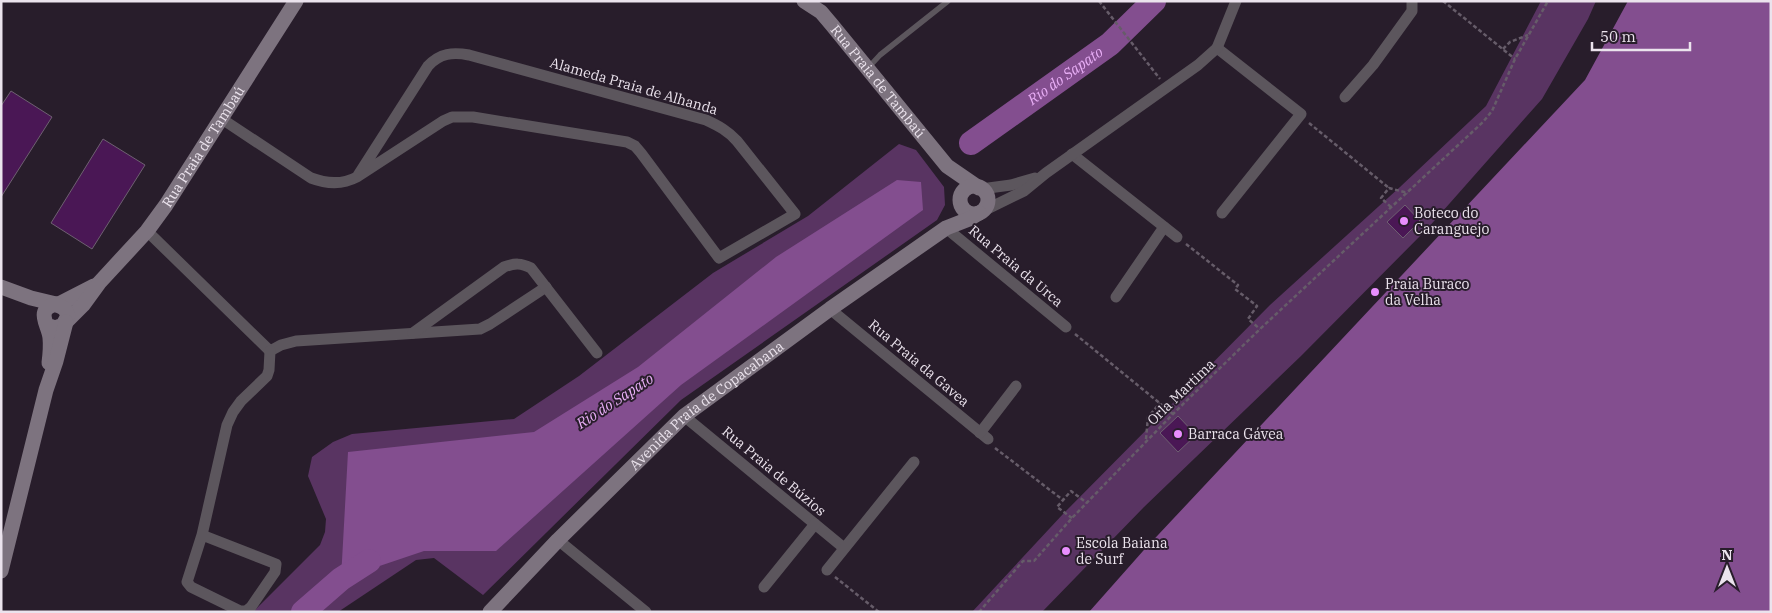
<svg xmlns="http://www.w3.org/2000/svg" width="1772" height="613" viewBox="0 0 1772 613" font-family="'IBM Plex Serif',serif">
<rect width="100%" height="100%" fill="#281d2b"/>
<!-- green -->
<g fill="#593462">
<path d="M1541 1H1596L1588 19 1542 99 1427 229 1301 356 1144 507 1042 612H972L1063 514 1270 305 1400 187 1486 106Z"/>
<path d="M899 144 916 150 944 187 945 205 937 220 681 400 483 595 434 558 416 560 338 612H253L320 545 325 532 326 519 308 476 312 457 333 442 352 434 514 419 579 376 713 273 808 216Z"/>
</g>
<!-- water -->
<g fill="#834e8f">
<path d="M1628 1H1771V612H1089L1143 551 1585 80Z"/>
<path d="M897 180 921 182 923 210 681 385 496 551H424L341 579 348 452 534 432 638 367 776 257Z"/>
</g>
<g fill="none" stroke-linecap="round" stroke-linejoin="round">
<!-- river -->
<g stroke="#834e8f" stroke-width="24">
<path id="s1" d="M971 143 1110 44 1154 1"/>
<path d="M303 612 341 579 369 561"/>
</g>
</g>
<!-- building -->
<g fill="#4a1755" stroke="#6e6071">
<path d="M11 91 52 117 1 197V106Z"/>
<path d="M103 139 145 165 92 249 51 223Z"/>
<path d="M1405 205 1420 221 1403 238 1387 222Z"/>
<path d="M1178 416 1196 435 1178 452 1160 433Z"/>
</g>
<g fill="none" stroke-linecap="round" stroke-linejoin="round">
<!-- path -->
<g stroke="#665c69" stroke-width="2.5" stroke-dasharray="4 2.5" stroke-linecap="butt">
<path d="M1099 1 1160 79"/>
<path d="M1443 1 1515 59"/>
<path d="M1503 49 1510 42 1528 35"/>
<path d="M1309 123 1389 188"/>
<path d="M1391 207 1381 198 1389 188 1408 193"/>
<path d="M1186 244 1238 285 1235 289 1257 306 1248 319 1260 329"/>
<path d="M1075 334 1173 414"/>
<path d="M1146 439 1148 417 1160 403"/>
<path d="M995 448 1063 500"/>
<path d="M1072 518 1057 507 1071 491 1087 503"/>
<path d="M835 577 879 612"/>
<path d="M979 612 1023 561H1034L1072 518 1173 414 1260 329 1483 122 1492 111 1515 59 1548 1"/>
</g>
<!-- lane -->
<path stroke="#5c565d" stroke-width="5.5" d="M868 68 880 55 948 1"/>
<!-- street -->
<g stroke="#5c565d" stroke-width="11">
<path d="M1217 48 1301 114 1222 213"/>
<path d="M1345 97 1373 65 1412 11V1"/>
<path d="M222 119 311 178C327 184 342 185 357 177L443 121 452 117H473L627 142 635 146 641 153 719 258 795 214 737 141C728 131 719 126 706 120L469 55C453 52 440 53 428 66L357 177"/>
<path d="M1072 154 1177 237"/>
<path d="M981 189 1011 185 1035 178"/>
<path d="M981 212 1024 191 1046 173 1198 65 1217 48 1236 1"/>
<path d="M946 228 1066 327"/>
<path d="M147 231 270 351 281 345 296 341 480 329 490 324 546 287"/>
<path d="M1116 297 1164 227"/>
<path d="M830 309 988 439"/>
<path d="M413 333 504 267C515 263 521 263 531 268L597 353"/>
<path d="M684 416 844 548"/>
<path d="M980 433 1016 386"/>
<path d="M202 535 276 564 275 572 251 607 246 611H240L191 587 187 582 202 535 227 425 233 412 241 401 267 376 269 370 270 351"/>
<path d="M558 540 646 612"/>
<path d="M827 570 914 462"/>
<path d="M764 587 815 524"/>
</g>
<!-- secondary -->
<g stroke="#7d737f" stroke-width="15">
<path id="s2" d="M804 1 821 12 832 25 947 166 979 188"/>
<circle cx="974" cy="200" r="14"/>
<path d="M1 287 31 298 56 304"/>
<path d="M57 305 94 286"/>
<path id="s3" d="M67 321 83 305 99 283 147 231 166 205 296 1"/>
<path d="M47 325 55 328 63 325 68 316 65 309 56 304C34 310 49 325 50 338 51 347 50 355 49 363"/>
<path d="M1 571 46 390 56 361 66 322"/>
<path id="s4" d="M490 612 558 540 684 416 830 309 946 228 969 219 979 213"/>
</g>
</g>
<!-- markers -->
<g fill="#e98efe" stroke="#281d2b" stroke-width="2">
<circle cx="1404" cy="221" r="5"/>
<circle cx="1375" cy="292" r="5"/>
<circle cx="1178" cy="434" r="5"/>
<circle cx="1066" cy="551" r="5"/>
</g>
<g text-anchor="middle" stroke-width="4" stroke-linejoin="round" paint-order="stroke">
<!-- street labels -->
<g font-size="14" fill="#ebe3ed" stroke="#281d2b">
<text dy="5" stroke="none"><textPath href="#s2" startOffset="110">Rua Praia de Tambaú</textPath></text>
<text transform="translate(634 86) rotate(16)" y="5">Alameda Praia de Alhanda</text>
<text dy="5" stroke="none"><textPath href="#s3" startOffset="222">Rua Praia de Tambaú</textPath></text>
<text transform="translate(1016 266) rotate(40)" y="5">Rua Praia da Urca</text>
<text transform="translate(919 363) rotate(40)" y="5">Rua Praia da Gavea</text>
<text transform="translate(1181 392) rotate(-44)" y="5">Orla Martima</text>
<text dy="5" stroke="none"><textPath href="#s4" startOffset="300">Avenida Praia de Copacabana</textPath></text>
<text transform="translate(774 471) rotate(40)" y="5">Rua Praia de Búzios</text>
</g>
<!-- poi labels -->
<g font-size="14" fill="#ebe3ed" stroke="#281d2b" text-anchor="start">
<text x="1414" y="218">Boteco do<tspan x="1414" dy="16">Caranguejo</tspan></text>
<text x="1385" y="289">Praia Buraco<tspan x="1385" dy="16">da Velha</tspan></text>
<text x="1188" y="439">Barraca Gávea</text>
<text x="1076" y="548">Escola Baiana<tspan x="1076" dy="16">de Surf</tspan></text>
</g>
<!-- water labels -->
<g font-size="15" font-style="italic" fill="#e8aef6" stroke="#281d2b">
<text dy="5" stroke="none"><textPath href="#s1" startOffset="116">Rio do Sapato</textPath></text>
<text transform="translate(615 401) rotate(-33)" y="5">Rio do Sapato</text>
</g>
</g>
<!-- border -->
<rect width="1772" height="613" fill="none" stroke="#ebe3ed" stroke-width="5"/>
<!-- north arrow -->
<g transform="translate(1727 568)" stroke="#281d2b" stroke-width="4" paint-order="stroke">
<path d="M0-4L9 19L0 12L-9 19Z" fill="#ebe3ed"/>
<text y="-8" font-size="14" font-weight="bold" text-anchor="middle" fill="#ebe3ed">N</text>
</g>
<!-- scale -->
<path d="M1592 42v8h98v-8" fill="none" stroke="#ebe3ed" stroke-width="2.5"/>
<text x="1600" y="42" font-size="15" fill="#ebe3ed" stroke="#281d2b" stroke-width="4" paint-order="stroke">50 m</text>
</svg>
